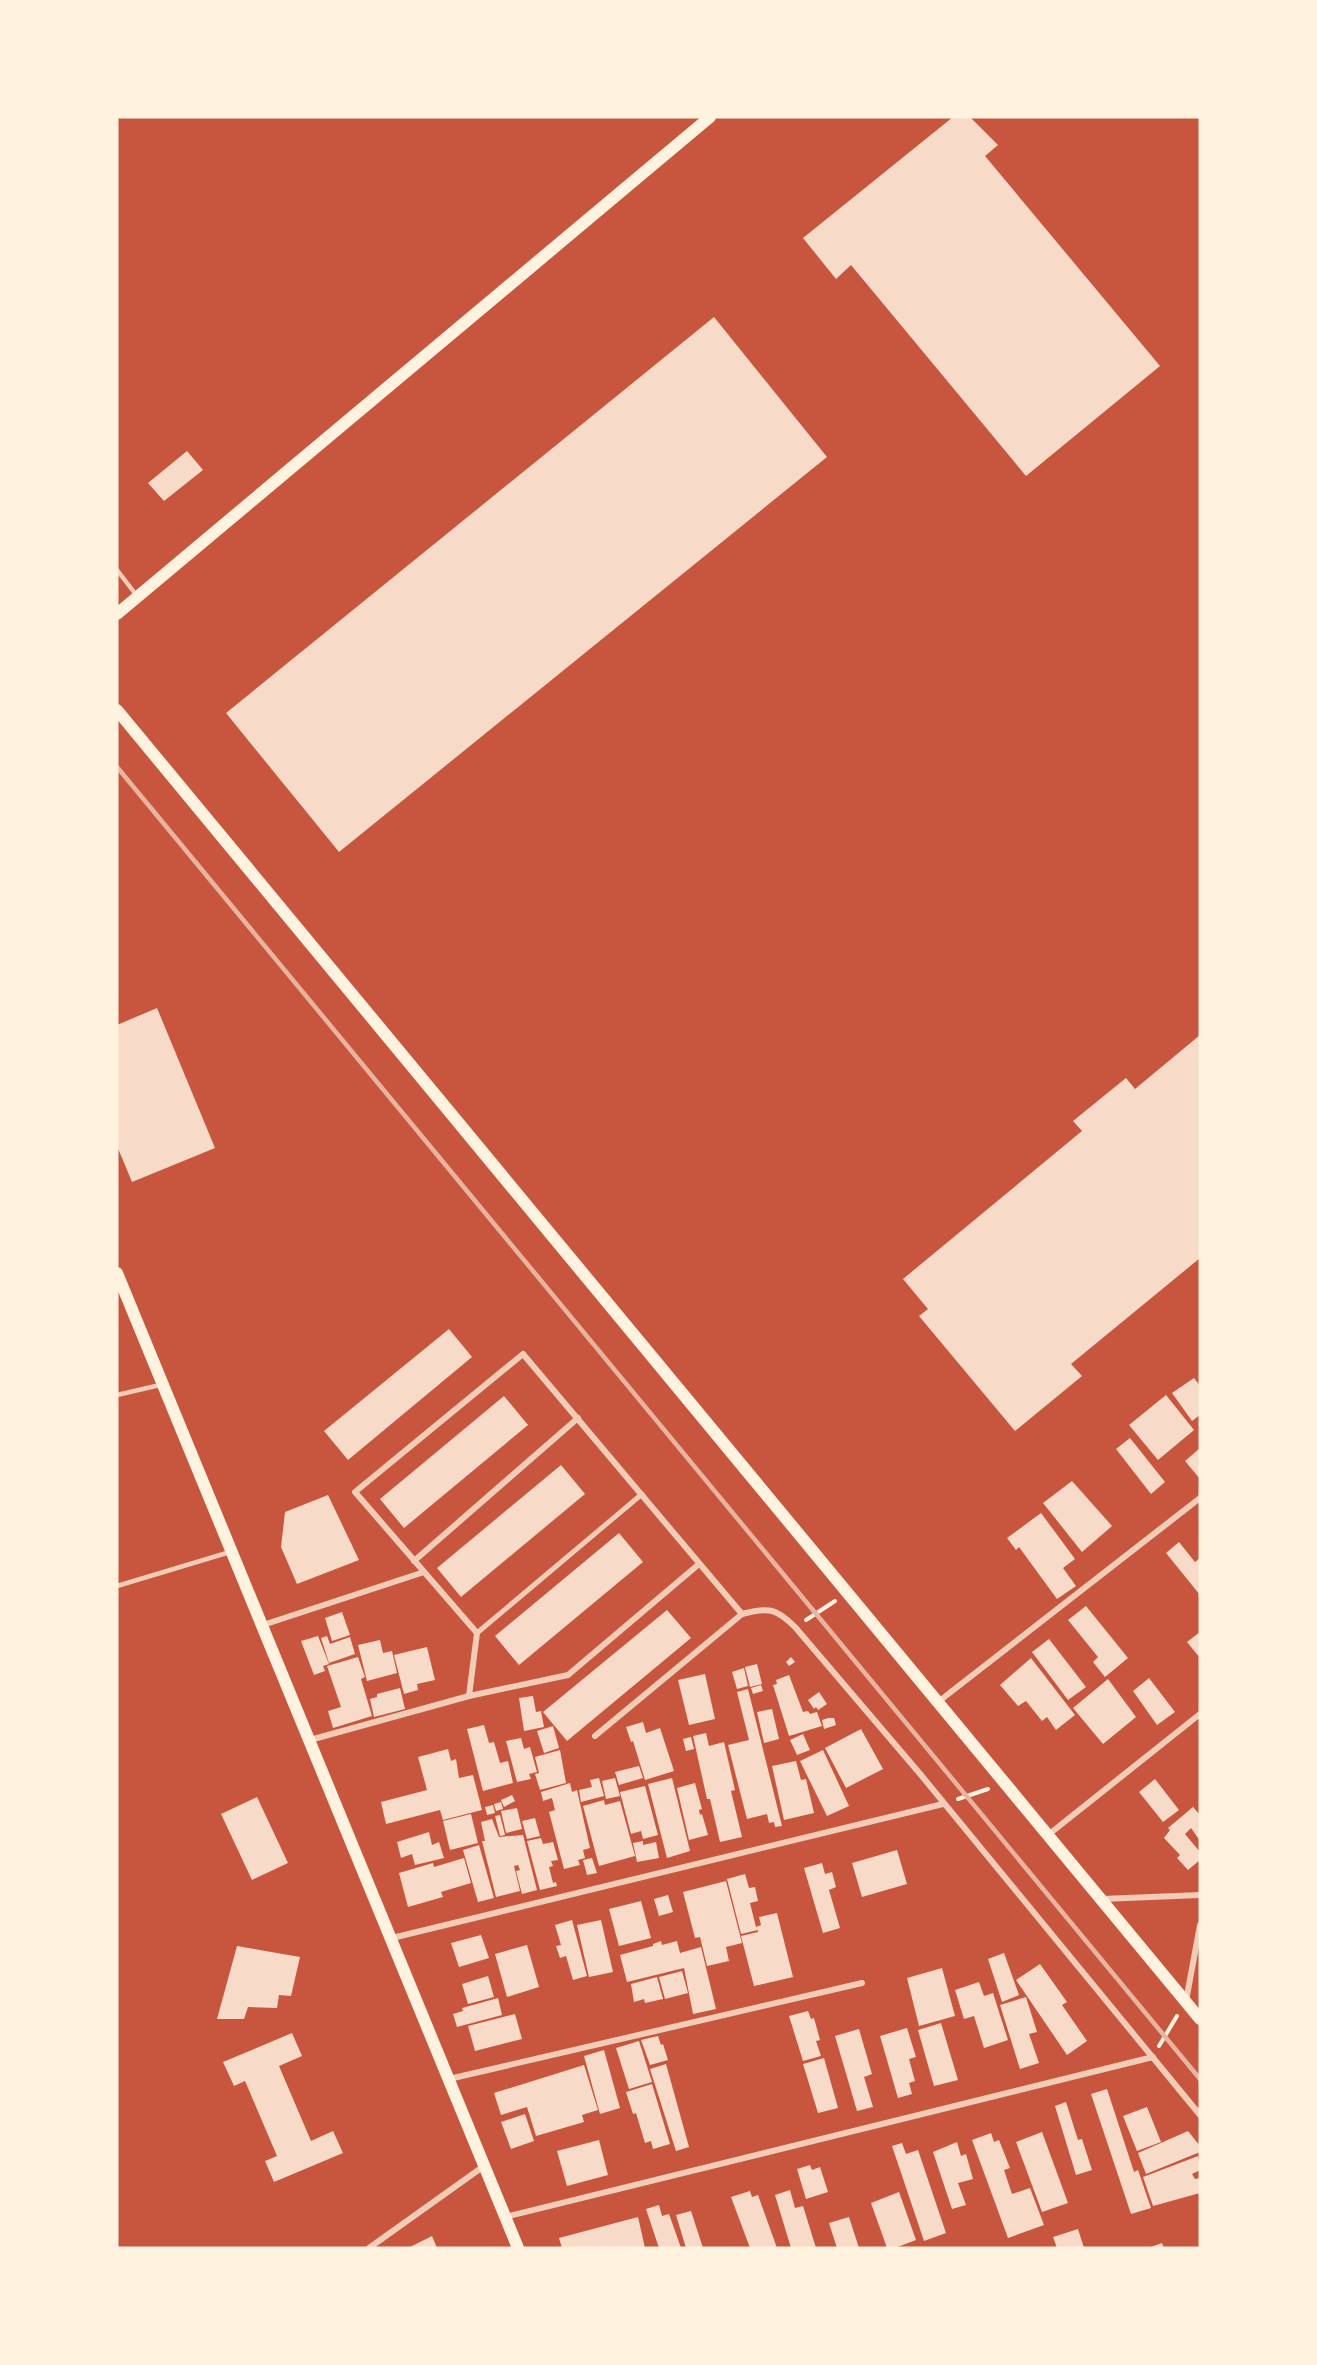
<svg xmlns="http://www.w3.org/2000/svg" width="1317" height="2365" viewBox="0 0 1317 2365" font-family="'Times New Roman',serif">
<rect width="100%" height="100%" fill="#c8553d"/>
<!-- building -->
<g fill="#f7dbc8">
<path d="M953 117H970L998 145 985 156 1160 366 1026 476 851 265 836 279 803 238Z"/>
<path d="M714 317 827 457 339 852 226 713Z"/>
<path d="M187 451 203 470 164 501 148 483Z"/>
<path d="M157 1008 215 1148 132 1182 117 1146V1025Z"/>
<path d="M1200 1035V1258L1071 1364 1082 1376 1015 1431 919 1316 928 1309 903 1279 1082 1131 1073 1121 1126 1078 1135 1089Z"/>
<path d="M449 1329 472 1357 348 1460 324 1431Z"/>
<path d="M1194 1378 1200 1386V1415L1192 1421 1172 1393Z"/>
<path d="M1166 1395 1194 1430 1158 1460 1129 1425Z"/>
<path d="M504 1396 528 1425 404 1528 380 1499Z"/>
<path d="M1130 1438 1165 1482 1151 1494 1116 1449Z"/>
<path d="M1200 1448V1479L1185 1461Z"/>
<path d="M561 1465 585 1494 461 1597 437 1568Z"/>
<path d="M1072 1481 1112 1526 1082 1552 1043 1503Z"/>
<path d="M328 1495 359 1560 297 1584 281 1547 285 1512Z"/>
<path d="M1041 1513 1075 1559 1063 1568 1076 1586 1057 1599 1019 1547 1016 1550 1007 1538Z"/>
<path d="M619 1533 643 1562 519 1665 495 1636Z"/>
<path d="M1179 1542 1195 1562 1200 1558V1595L1166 1553Z"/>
<path d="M1086 1606 1128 1658 1105 1677 1093 1662 1098 1657 1068 1620Z"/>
<path d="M667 1610 691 1638 567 1741 543 1712Z"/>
<path d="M342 1612 350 1635 332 1641 325 1618Z"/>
<path d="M1200 1632V1658L1187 1642Z"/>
<path d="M318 1636 329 1664 323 1666 325 1671 314 1675 301 1641Z"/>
<path d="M327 1636 330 1644 350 1637 355 1654 329 1663 321 1638Z"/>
<path d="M1049 1639 1086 1687 1068 1700 1032 1652Z"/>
<path d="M380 1640 383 1653 392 1651 397 1673 367 1681 358 1645Z"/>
<path d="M427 1647 435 1680 417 1684 418 1690 404 1694 394 1655Z"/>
<path d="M358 1657 365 1677 361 1679 372 1716 333 1728 328 1711 341 1707 327 1666Z"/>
<path d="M791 1657 795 1662 789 1666 786 1662Z"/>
<path d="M1031 1658 1075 1715 1056 1730 1047 1717 1042 1721 1026 1701 1018 1706 1000 1685Z"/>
<path d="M757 1664 762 1684 750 1687 745 1667Z"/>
<path d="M744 1668 748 1686 737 1689 732 1672Z"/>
<path d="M705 1674 715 1719 689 1725 678 1680Z"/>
<path d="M789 1675 803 1712 808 1711 810 1714 817 1712 822 1726 789 1736 773 1685 777 1684 776 1680Z"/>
<path d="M1149 1678 1175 1712 1157 1725 1133 1691Z"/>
<path d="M1108 1679 1136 1717 1103 1744 1073 1708Z"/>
<path d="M761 1685 763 1691 753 1694 751 1688Z"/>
<path d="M400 1688 405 1709 374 1717 370 1699 377 1697V1694Z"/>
<path d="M748 1689 782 1826 775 1827 774 1822 769 1823 767 1814 747 1819 728 1745 749 1740 737 1692Z"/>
<path d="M819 1692 827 1704 818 1710 816 1707 814 1709 808 1700Z"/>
<path d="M533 1696 536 1712 541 1711 544 1727 524 1731 519 1698Z"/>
<path d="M772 1709 779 1739 764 1743 757 1712Z"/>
<path d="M828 1718H834L836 1725 824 1729 822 1720Z"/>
<path d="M643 1722 646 1733 660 1728 674 1771 645 1780 633 1741 631 1742 626 1727Z"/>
<path d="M484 1725 489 1743 494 1742 500 1763 508 1761 513 1783 483 1791 467 1729Z"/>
<path d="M553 1726 559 1748 544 1753 537 1731Z"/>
<path d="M861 1729 883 1769 846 1788 825 1748Z"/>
<path d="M706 1733 709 1746 724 1742 735 1790 731 1791 742 1837 720 1842 710 1799H707L693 1736Z"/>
<path d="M803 1734 810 1750 797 1755 790 1740Z"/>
<path d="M691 1737 694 1749 686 1751 683 1739Z"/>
<path d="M521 1738 524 1749 530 1747 537 1772 529 1774 531 1779 517 1782 506 1741Z"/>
<path d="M448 1749 451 1761 456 1759 459 1778 473 1775 482 1810 443 1820 440 1810 386 1824 381 1802 427 1790 418 1757Z"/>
<path d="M560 1750 566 1783 540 1790 535 1774 539 1773 535 1757Z"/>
<path d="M823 1750 849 1806 827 1816 800 1761Z"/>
<path d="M796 1761 801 1780 806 1779 814 1813 784 1820 772 1766Z"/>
<path d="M639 1766 643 1778 619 1785 615 1772Z"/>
<path d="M599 1778 604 1796 581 1802 579 1790 592 1787 590 1780Z"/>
<path d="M615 1778 620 1796 606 1799 602 1781Z"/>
<path d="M672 1778 690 1851 667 1858 648 1784Z"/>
<path d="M1155 1779 1179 1810 1163 1822 1139 1792Z"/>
<path d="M570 1783 572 1792 577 1790 590 1848 583 1850 585 1858 578 1860 580 1865 564 1869 549 1812 555 1810 552 1798 543 1801 541 1792Z"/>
<path d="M695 1783 702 1809 699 1810 700 1815 702 1814 708 1835 689 1840 677 1788Z"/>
<path d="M645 1786 658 1835 643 1839 641 1831 631 1834 620 1792Z"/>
<path d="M512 1795 515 1801 504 1807 501 1800Z"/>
<path d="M257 1797 288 1863 252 1880 221 1814Z"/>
<path d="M604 1800 605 1805 620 1801 635 1856 599 1866 583 1806Z"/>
<path d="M501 1802 503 1809 496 1811 494 1804Z"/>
<path d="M493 1805 495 1813 487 1815 485 1807Z"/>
<path d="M1193 1807 1200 1815V1841L1191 1828 1185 1834 1200 1852V1860L1188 1870 1177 1858 1180 1855 1164 1838 1170 1830 1168 1828Z"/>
<path d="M517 1808 522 1829 506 1833 501 1811Z"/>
<path d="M471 1814 478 1843 450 1850 443 1821Z"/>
<path d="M500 1815 505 1835 500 1836 495 1816Z"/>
<path d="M535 1818 540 1836 527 1839 522 1821Z"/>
<path d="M492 1819 499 1837 523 1835 537 1890 522 1894 516 1871 520 1870 518 1865 514 1866 520 1891 496 1897 482 1841H485L481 1822Z"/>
<path d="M429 1832 432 1845 439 1842 444 1858 415 1865 412 1854 401 1858 397 1842Z"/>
<path d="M541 1838 543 1844 553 1842 558 1860 551 1861 553 1866 549 1867 553 1883 556 1882 557 1886 540 1890 527 1841Z"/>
<path d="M643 1841V1845L656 1842 659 1858 637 1862 633 1843Z"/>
<path d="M479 1845 494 1898 478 1902 463 1850Z"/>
<path d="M897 1850 907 1884 862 1897 852 1863Z"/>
<path d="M464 1858 471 1883 441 1892 443 1897 408 1907 399 1873 433 1863 434 1867Z"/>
<path d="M592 1858 597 1873 587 1875 583 1860Z"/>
<path d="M822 1863 825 1874 832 1872 836 1887 829 1890 840 1928 823 1933 804 1868Z"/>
<path d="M745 1874 749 1888 755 1887 758 1901 750 1903 756 1927 761 1925 759 1917 777 1913 793 1977 754 1986 741 1936 758 1932V1930L741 1934 727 1879Z"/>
<path d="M726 1881 742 1943 726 1947 729 1961 707 1966 700 1937 695 1938 683 1892Z"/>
<path d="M668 1895 673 1912 659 1916 654 1899Z"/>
<path d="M641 1901 651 1938 619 1946 609 1909Z"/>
<path d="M572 1920 587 1976 573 1980 566 1956 560 1958 556 1946 561 1945 555 1925Z"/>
<path d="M601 1920 613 1972 589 1977 577 1925Z"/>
<path d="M481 1935 489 1958 459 1967 451 1943Z"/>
<path d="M661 1941 662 1945 677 1941 680 1953 701 1947 716 2009 693 2014 684 1968 627 1982 620 1955 653 1946V1944Z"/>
<path d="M527 1945 539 1987 507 1997 495 1954Z"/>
<path d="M237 1946 300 1957 291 1996 279 1995 277 2008 248 2007 244 2019H217Z"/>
<path d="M1004 1953 1019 1995 1002 2002 988 1959Z"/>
<path d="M1040 1964 1067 2002 1062 2005 1087 2041 1067 2055 1016 1980Z"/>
<path d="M942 1968 955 2016 919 2026 907 1978Z"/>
<path d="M682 1971 688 1993 665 1999 659 1977Z"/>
<path d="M488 1976 494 1997 468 2004 462 1984Z"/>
<path d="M657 1977 663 1999 645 2003 644 1999 634 2002 631 1984Z"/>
<path d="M979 1982 984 1996 993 1993 1008 2040 984 2048 974 2016 964 2019 955 1990Z"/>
<path d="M1026 1997 1037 2032 1029 2034 1039 2063 1020 2069 1000 2005Z"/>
<path d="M498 1998 502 2015 457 2027 453 2014 463 2011 462 2008Z"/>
<path d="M808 2011 811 2019 814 2018 820 2040 816 2041 821 2056 803 2061 789 2016Z"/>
<path d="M515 2014 522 2039 475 2051 468 2026Z"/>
<path d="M941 2023 958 2080 934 2086 918 2030Z"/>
<path d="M907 2028 916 2057 909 2059 915 2081 909 2083 912 2094 898 2098 880 2036Z"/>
<path d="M859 2029 872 2074 864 2077 873 2107 857 2111 835 2036Z"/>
<path d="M292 2033 302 2056 279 2066 311 2141 333 2131 343 2153 274 2182 265 2161 277 2156 245 2081 234 2086 223 2062Z"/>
<path d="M658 2036 661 2045 663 2044 668 2060 650 2065 641 2040Z"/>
<path d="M639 2041 652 2082 629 2089 616 2048Z"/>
<path d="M604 2050 620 2108 600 2114 584 2056Z"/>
<path d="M824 2058 838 2108 818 2113 803 2064Z"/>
<path d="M666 2064 689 2147 676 2151 650 2069Z"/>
<path d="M584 2065 598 2110 582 2115 584 2122 536 2136 527 2107 501 2115 494 2093Z"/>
<path d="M652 2084 670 2144 653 2149 651 2141 645 2143 636 2113 633 2114 626 2092Z"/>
<path d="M1107 2089 1134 2172 1138 2170 1151 2208 1131 2214 1091 2094Z"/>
<path d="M1066 2102 1078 2140 1082 2139 1092 2170 1076 2175 1055 2106Z"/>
<path d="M1147 2107 1161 2142 1137 2151 1123 2116Z"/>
<path d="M525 2114 534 2141 511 2149 501 2122Z"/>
<path d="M1188 2131 1200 2146V2152L1146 2174 1138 2153Z"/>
<path d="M1042 2132 1068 2203 1042 2212 1016 2142Z"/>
<path d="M991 2133 994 2142 999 2140 1010 2168 1004 2170 1012 2194 1030 2188 1044 2225 1008 2238 972 2140Z"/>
<path d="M599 2140 608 2175 567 2186 557 2151Z"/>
<path d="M957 2142 961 2156 966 2154 973 2179 958 2183 966 2205 952 2209 933 2152Z"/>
<path d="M902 2143 906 2154 918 2150 946 2233 924 2241 892 2146Z"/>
<path d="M1198 2156 1200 2170 1192 2174 1195 2179 1200 2178V2193L1153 2206 1143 2177Z"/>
<path d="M810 2165 812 2170 820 2167 828 2192 806 2199 797 2169Z"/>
<path d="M790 2190 795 2208 803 2206 816 2248H791L775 2195Z"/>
<path d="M750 2191 752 2197 758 2195 777 2248H750L731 2197Z"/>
<path d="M899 2192 916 2240 895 2248H887L871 2203Z"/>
<path d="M659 2205 662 2216 669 2214 681 2248H659L646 2209Z"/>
<path d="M691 2211 703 2248H686L676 2215Z"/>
<path d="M638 2217 645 2248H562L559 2238Z"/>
<path d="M849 2217 859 2248H837L829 2223Z"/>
<path d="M1078 2229 1084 2248H1057L1053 2237Z"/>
<path d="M432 2236 437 2248H408Z"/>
<path d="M1162 2243 1164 2248H1148Z"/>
</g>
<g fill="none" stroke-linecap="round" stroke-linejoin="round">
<!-- path -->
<g stroke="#fff3e0" stroke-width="4">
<path d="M806 1620 835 1601"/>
<path d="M958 1799 988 1789"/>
<path d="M1159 2046 1177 2016"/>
</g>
<!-- service -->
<g stroke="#f1ccb7" stroke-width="4.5">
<path d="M117 570 137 596"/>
<path d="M117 1395 160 1385"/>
<path d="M117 1586 230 1552"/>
</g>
<!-- pedestrian -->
<path stroke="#f1ccb7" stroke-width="5" d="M477 1633 642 1494"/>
<!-- minor -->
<g stroke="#f1ccb7" stroke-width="6">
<path d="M414 1561 578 1418"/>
<path d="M742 1614C768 1607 776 1608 795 1627L921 1775 1200 2115"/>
<path d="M263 1625 424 1572"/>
<path d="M469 1696 477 1633 355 1492 523 1354 742 1614 595 1736"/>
<path d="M938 1702 1200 1498"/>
<path d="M310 1740 469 1696 568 1675 699 1564"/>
<path d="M1048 1835 1200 1714"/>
<path d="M1102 1899 1200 1895"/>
<path d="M392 1938 943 1804"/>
<path d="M1186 2001 1200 1925"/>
<path d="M449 2079 862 1983"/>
<path d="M505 2217 1153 2057"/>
<path d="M369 2248 484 2166"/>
</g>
<!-- secondary -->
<g stroke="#fff3e0" stroke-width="12">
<path d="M117 614 710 117"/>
<path d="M117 710 1200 2019"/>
<path d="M117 1273 518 2248"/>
</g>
<!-- rail -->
<path stroke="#e9b49f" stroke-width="4.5" d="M117 767 1200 2079"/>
</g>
<!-- border -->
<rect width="1317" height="2365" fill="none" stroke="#fff3e0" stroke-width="237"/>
</svg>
